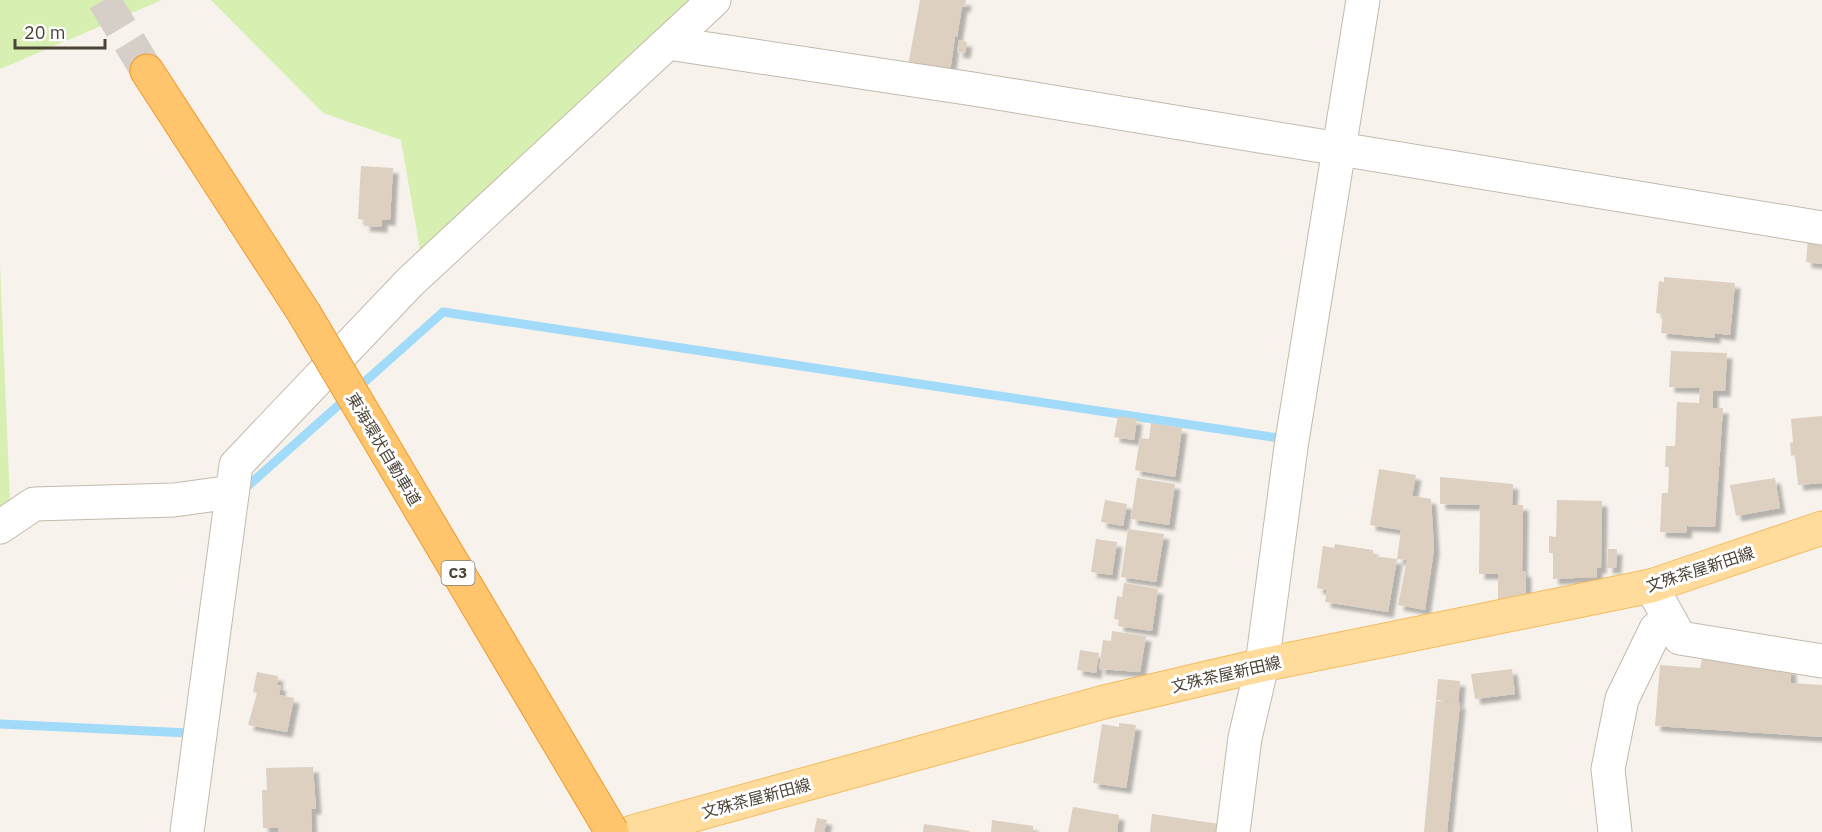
<svg xmlns="http://www.w3.org/2000/svg" width="1822" height="832" viewBox="0 0 1822 832" font-family="'IBM Plex Sans','Noto Sans JP',sans-serif">
<defs>
<filter id="shadow"><feDropShadow dx="5.5" dy="5.5" stdDeviation="1.5" flood-color="#0004"/></filter>
</defs>
<rect width="100%" height="100%" fill="#f7f2eb"/>
<!-- green -->
<g fill="#d7efb0">
<path d="M0 0H162L0 69Z"/>
<path d="M211 0H695L420 250 401 140 323 113Z"/>
<path d="M0 265 10 502 0 507Z"/>
</g>
<g fill="none" stroke-linecap="round" stroke-linejoin="round">
<!-- stream -->
<g stroke="#a2dbf9" stroke-width="9">
<path d="M241 492 443 312 1285 439"/>
<path d="M0 724 189 733 190 727"/>
</g>
</g>
<!-- building -->
<g fill="#ddd0c1" filter="url(#shadow)">
<path d="M920 0H966L965 7 962 6 957 37H955L950 72 908 66Z"/>
<path d="M959 40 967 42 965 53 957 52Z"/>
<path d="M361 166 393 168 390 220H382V227L364 226 365 220 358 219Z"/>
<path d="M1808 238 1822 240V264L1806 262Z"/>
<path d="M1664 277 1735 283 1730 335 1715 333V338L1661 333 1663 314 1656 313 1659 281 1664 282Z"/>
<path d="M1671 351 1727 353 1725 391H1713V408H1723L1715 527 1687 526 1686 533 1660 532 1662 493H1668L1669 467H1665L1666 446H1675L1677 402 1699 403 1700 388 1669 387Z"/>
<path d="M1118 416 1137 419 1134 440 1114 437Z"/>
<path d="M1822 416V483L1798 485 1795 455 1791 456 1790 443 1793 442 1791 419Z"/>
<path d="M1151 423 1182 428 1175 477 1135 470 1140 438 1149 439Z"/>
<path d="M1379 469 1416 475 1412 496 1431 499 1434 549 1425 610 1398 605 1407 560 1397 559 1401 530 1370 525Z"/>
<path d="M1440 477 1513 484 1512 505H1523L1522 571 1526 572V599H1498V574H1479L1480 505 1440 504Z"/>
<path d="M1137 478 1175 484 1169 525 1131 519Z"/>
<path d="M1775 478 1780 508 1736 516 1730 485Z"/>
<path d="M1105 500 1127 504 1123 526 1101 522Z"/>
<path d="M1557 500 1602 501 1601 568H1597V577L1553 579V553H1549V536L1556 537Z"/>
<path d="M1128 529 1164 534 1156 582 1121 577Z"/>
<path d="M1096 539 1117 542 1112 575 1091 572Z"/>
<path d="M1335 544 1373 550V556L1397 559 1388 612 1325 602 1327 590 1317 588 1323 546 1334 548Z"/>
<path d="M1608 549H1617L1616 568H1607Z"/>
<path d="M1124 583 1158 589 1152 631 1118 626 1119 620 1114 619 1117 596 1122 597Z"/>
<path d="M1112 631 1146 636 1140 672 1099 669 1103 640 1111 641Z"/>
<path d="M1080 650 1099 653 1096 673 1077 670Z"/>
<path d="M1703 655 1791 669V683L1822 685V737L1655 726 1660 665 1700 668Z"/>
<path d="M1512 669 1515 694 1475 699 1471 674Z"/>
<path d="M257 672 278 676 277 685H281L279 695 294 698 287 732 248 725 257 693 253 692Z"/>
<path d="M1438 679 1460 681 1458 702 1436 700Z"/>
<path d="M1436 701 1460 703 1447 832H1424Z"/>
<path d="M1119 723 1136 725 1126 788 1093 783 1102 724 1119 727Z"/>
<path d="M313 767 316 809H311L312 832H278V828H263L262 790H267L266 768Z"/>
<path d="M1073 807 1119 815 1117 832H1068Z"/>
<path d="M1152 814 1219 824 1218 832H1150Z"/>
<path d="M817 818 827 820 824 832H814Z"/>
<path d="M992 820 1033 826V832H991Z"/>
<path d="M924 824 970 831 969 832H923Z"/>
</g>
<g fill="none" stroke-linecap="round" stroke-linejoin="round">
<!-- highway-tunnel -->
<path stroke="#d5cfc7" stroke-width="33" stroke-dasharray="33 16" stroke-linecap="butt" d="M104 0 147 71"/>
<defs>
<g id="minor">
<path d="M668 43 973 89 1822 228"/>
<path d="M0 527 34 504 174 500 232 492"/>
<path d="M1651 586 1680 638 1822 661"/>
<path d="M187 832 236 465 410 282 714 0"/>
<path d="M1233 832 1245 738 1262 665 1291 447 1363 0"/>
<path d="M1615 832 1608 769 1622 699 1656 629 1671 622"/>
</g>
<path id="major" d="M632 832 1104 702 1262 665 1651 586 1822 528"/>
<path id="highway" d="M147 71 304 313"/>
</defs>
<!-- minor casing -->
<use href="#minor" stroke="#c4baac" stroke-width="35"/>
<!-- major casing -->
<use href="#major" stroke="#f2bb5e" stroke-width="35"/>
<!-- highway casing -->
<use href="#highway" stroke="#ef9a2c" stroke-width="35"/>
<!-- minor -->
<use href="#minor" stroke="#fff" stroke-width="33"/>
<!-- major -->
<use href="#major" stroke="#ffdc9b" stroke-width="33"/>
<!-- highway -->
<use href="#highway" stroke="#ffc56d" stroke-width="33"/>
<defs>
<path id="highway-bridge" d="M304 313 612 832"/>
</defs>
<!-- highway-bridge casing -->
<use href="#highway-bridge" stroke="#ef9a2c" stroke-width="35" stroke-linecap="butt"/>
<!-- highway-bridge -->
<use href="#highway-bridge" stroke="#ffc56d" stroke-width="33"/>
</g>
<g text-anchor="middle" stroke-width="6" stroke-linejoin="round" paint-order="stroke">
<!-- shield labels -->
<rect fill="#fff" stroke="#827b73" stroke-width="1.5" x="441.5" y="561" width="33" height="24" rx="4.5"/>
<g font-size="15" font-weight="bold" fill="#4c4337">
<text x="458" y="578">C3</text>
</g>
<!-- street labels -->
<g font-size="16" fill="#4c4337" stroke="#fff">
<text transform="translate(384 449) rotate(59)" y="6">東海環状自動車道</text>
<text transform="translate(1700 569) rotate(-18)" y="6">文殊茶屋新田線</text>
<text transform="translate(1226 674) rotate(-13)" y="6">文殊茶屋新田線</text>
<text transform="translate(756 798) rotate(-15)" y="6">文殊茶屋新田線</text>
</g>
</g>
<!-- scale -->
<path d="M15 39v9h90v-9" fill="none" stroke="#4c4337" stroke-width="3"/>
<text x="24" y="39" font-size="18" fill="#4c4337" stroke="#ffffff" stroke-width="4.5" paint-order="stroke">20 m</text>
</svg>
